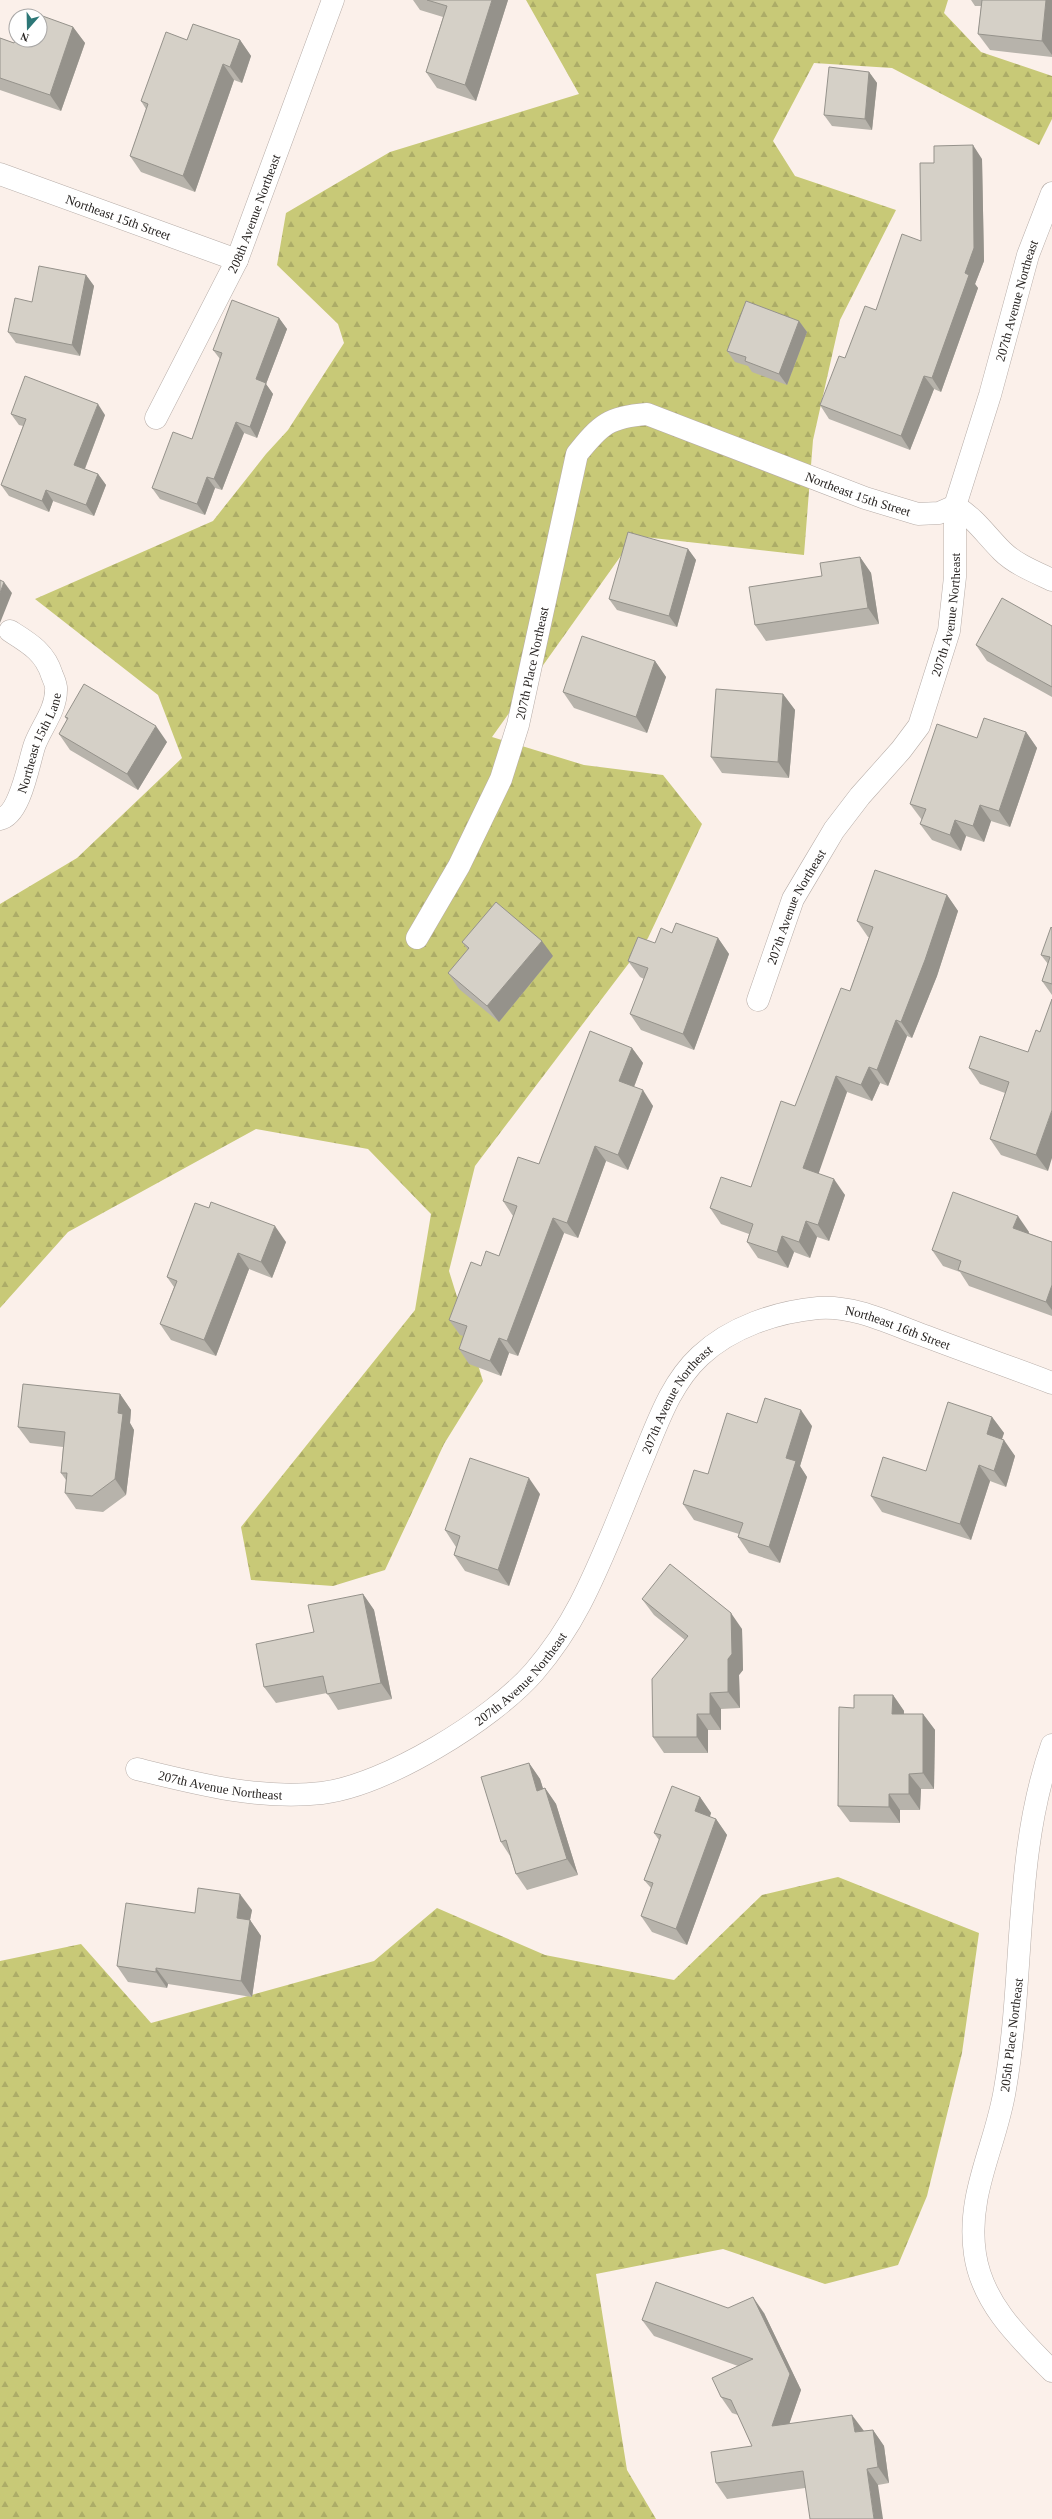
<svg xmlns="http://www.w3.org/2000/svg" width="1052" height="2519" viewBox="0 0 1052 2519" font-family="'Times New Roman',serif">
<defs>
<pattern id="forest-firs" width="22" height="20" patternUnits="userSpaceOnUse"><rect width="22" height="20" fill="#c8c977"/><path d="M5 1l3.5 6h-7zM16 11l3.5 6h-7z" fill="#acac67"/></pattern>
</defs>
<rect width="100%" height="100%" fill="#fbf0ea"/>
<!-- forest -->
<g fill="url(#forest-firs)">
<path d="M526 0H948L944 13 981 52 1052 76V119L1039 145 892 68 814 63 773 141 795 176 896 210 840 320 813 440 804 555 635 536 492 737 584 765 663 775 702 824 648 938 475 1166 449 1271 483 1381 444 1444 385 1570 333 1586 251 1580 241 1527 415 1310 431 1214 368 1149 256 1129 68 1232 0 1308V904L77 858 182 758 158 695 35 599 213 521 266 454 288 430 344 343 338 324 277 265 286 213 390 152 579 94Z"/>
<path d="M838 1877 979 1933 962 2053 927 2196 898 2265 825 2284 723 2249 596 2274 627 2470 656 2519H0V1961L81 1944 151 2023 374 1961 437 1908 545 1955 674 1980 762 1895Z"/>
</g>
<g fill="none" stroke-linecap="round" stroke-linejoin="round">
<defs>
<g id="minor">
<path id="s1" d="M0 174 237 260"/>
<path id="s2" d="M156 418 237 260 333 0"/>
<path id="s3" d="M0 819C21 815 29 760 35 744 42 726 56 710 56 690 57 686 54 680 52 675 45 652 29 643 10 631"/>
<path id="s4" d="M417 938 459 866 501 779 518 725 577 454C601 424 609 417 647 414L865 498 918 514 939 513 955 506C976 519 985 534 1002 551 1015 564 1035 572 1052 580"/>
<path id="s5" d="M758 1000 793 899 815 862 834 830 860 796 901 750 919 726 949 631 955 577V506L990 395 1028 255 1052 193"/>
<path d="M1052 1745C1013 1856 1025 1975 1005 2089 996 2146 966 2194 975 2254 982 2303 1019 2338 1052 2371"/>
<path id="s6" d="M137 1769C198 1784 259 1800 322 1793 386 1785 492 1720 534 1672 552 1651 567 1629 580 1604 605 1556 624 1503 645 1453 659 1419 672 1382 700 1356 731 1327 776 1312 818 1308 855 1305 891 1324 925 1336 967 1352 1010 1367 1052 1383"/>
</g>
</defs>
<!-- minor casing -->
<use href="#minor" stroke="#b7ada8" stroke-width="23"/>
<!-- minor -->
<use href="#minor" stroke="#fff" stroke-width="22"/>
</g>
<!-- wall -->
<g fill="#b7b3ab">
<path d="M413 0H508L476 101 437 88 426 72 443 17 420 10Z"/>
<path d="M971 0H1052V57L990 50 978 34 981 6H975Z"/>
<path d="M73 27 85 43 61 111 0 90V38L14 43Z"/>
<path d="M187 40H240L251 56 242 83 234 80 195 192 141 172 130 156 146 109 141 101Z"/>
<path d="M869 72 877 83 872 130 832 126 824 115Z"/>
<path d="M982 159 984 261 975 284 978 288 941 392 934 389 910 450 829 419 820 405 845 358 921 241 934 163Z"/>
<path d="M86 275 94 286 80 356 16 343 8 332 32 302Z"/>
<path d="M279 318 287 329 266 384 273 394 257 438 244 433 222 490 215 488 205 515 160 499 152 488 192 439 220 359 213 350Z"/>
<path d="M799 321 807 332 787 385 752 372 748 366 735 362 727 351Z"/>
<path d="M11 414 105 415 85 469 98 474 106 485 94 516 53 501 49 512 9 496 1 485 23 426 19 425Z"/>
<path d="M688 549 696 560 677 627 617 610 609 599Z"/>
<path d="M860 557 871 573 879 624 766 641 755 625 822 576Z"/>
<path d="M1052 626V697L987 661 976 645Z"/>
<path d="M655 661 666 677 647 733 574 708 563 692Z"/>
<path d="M783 694 795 710 789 778 722 773 711 757Z"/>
<path d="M65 717 167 742 138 790 70 750 59 734 67 720Z"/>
<path d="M1026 732 1037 748 1010 827 991 821 984 842 966 836 961 851 932 840 920 824 922 820 910 804 977 738Z"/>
<path d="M947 895 958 911 937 976 912 1038 907 1036 888 1086 880 1083 872 1101 847 1092 818 1173 845 1195 829 1241 817 1237 810 1258 794 1252 788 1268 758 1258 747 1242 749 1234 721 1224 710 1208 751 1187 795 1106 850 991 869 937H868L857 921Z"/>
<path d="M1052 928V995L1042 981 1048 964 1041 955Z"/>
<path d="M672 933 718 938 729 954 694 1050 641 1030 630 1014 644 979 640 977 628 961 655 943Z"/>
<path d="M462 942 553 956 499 1022 459 989 448 973 468 950Z"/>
<path d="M1040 1032 1048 1171 1001 1155 990 1139 1005 1093 980 1084 969 1068 1028 1052Z"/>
<path d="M632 1048 643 1063 634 1087 653 1106 628 1170 606 1161 578 1238 564 1233 518 1356 509 1353 501 1376 469 1364 459 1349 463 1336 460 1335 449 1320 481 1266 499 1256 513 1216 503 1201 539 1164Z"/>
<path d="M195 1203 286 1242 272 1278 249 1269 216 1356 171 1340 160 1324 174 1287 167 1277Z"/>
<path d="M1029 1232 1028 1233 1052 1242V1316L969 1286 960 1272 943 1266 932 1250Z"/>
<path d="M120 1394 131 1410 130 1423 134 1430 126 1495 103 1512 76 1509 65 1493 66 1480 61 1473 63 1447 30 1443 18 1427Z"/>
<path d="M992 1417 1004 1433 1002 1439 1015 1456 1006 1487 990 1481 971 1540 882 1512 871 1496 926 1471Z"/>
<path d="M757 1423 812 1426 800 1466 807 1477 780 1563 749 1553 738 1537 739 1534 694 1520 683 1504 708 1474Z"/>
<path d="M540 1494 509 1586 465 1571 454 1555 456 1547 445 1530Z"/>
<path d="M363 1594 374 1610 392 1699 338 1710 327 1693 276 1703 264 1687 314 1632Z"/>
<path d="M642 1599 742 1629 743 1670 739 1675 740 1708 721 1709V1730H708V1753H664L653 1737 685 1640 654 1615Z"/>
<path d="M893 1695 904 1711V1714H923L935 1730 934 1789H921L920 1810H900V1823L850 1822 838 1806 854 1708Z"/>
<path d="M529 1763 540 1779 543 1789 545 1788 556 1804 578 1875 527 1890 516 1874 510 1856 501 1842Z"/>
<path d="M700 1797 711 1813 710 1817 716 1819 727 1835 687 1945 652 1932 641 1916 651 1888 644 1880 659 1840 654 1833Z"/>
<path d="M252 1910 250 1920 261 1936 252 1997 168 1984 167 1988 128 1982 117 1966 195 1913Z"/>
<path d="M728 2308 764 2313 801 2390 789 2424 864 2431 873 2430 884 2446 889 2483 878 2485 805 2488 727 2499 716 2483 752 2446 738 2415 732 2413 721 2397 738 2366 654 2336 642 2320Z"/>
</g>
<!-- shaded-wall -->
<g fill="#95928b">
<path d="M492 0H508L476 101 465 85Z"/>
<path d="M1046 0H1052V55L1042 41Z"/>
<path d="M73 27 85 43 61 111 50 95Z"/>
<path d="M240 40 251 56 242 83 230 67Z"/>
<path d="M223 64 234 80 195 192 183 176Z"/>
<path d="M869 72 877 83 872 130 865 119Z"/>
<path d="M973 145 982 159 984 261 975 284 978 288 941 392 932 378 965 273Z"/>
<path d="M86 275 94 286 80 356 72 345Z"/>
<path d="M279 318 287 329 266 384 273 394 257 438 250 427 256 379Z"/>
<path d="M799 321 807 332 787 385 779 374Z"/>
<path d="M924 376 934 389 910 450 901 436Z"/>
<path d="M98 404 105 415 82 476 74 465Z"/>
<path d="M236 422 244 433 222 490 214 479Z"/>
<path d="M98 474 106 485 94 516 86 505Z"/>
<path d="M207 477 215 488 205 515 197 504Z"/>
<path d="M46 490 53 501 49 512 42 501Z"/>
<path d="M688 549 696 560 677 627 669 616Z"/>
<path d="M860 557 871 573 879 624 868 608Z"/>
<path d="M4 582 12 593 0 623V593Z"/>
<path d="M655 661 666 677 647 733 636 717Z"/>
<path d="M783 694 795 710 789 778 778 762Z"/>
<path d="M156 726 167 742 138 790 127 774Z"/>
<path d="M1026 732 1037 748 1010 827 999 811Z"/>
<path d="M980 805 991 821 984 842 973 826Z"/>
<path d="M955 820 966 836 961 851 950 835Z"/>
<path d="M947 895 958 911 937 976 912 1038 901 1022Z"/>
<path d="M718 938 729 954 694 1050 683 1034Z"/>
<path d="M542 941 553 956 499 1022 487 1006Z"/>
<path d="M896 1020 907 1036 888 1086 877 1070Z"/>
<path d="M632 1048 643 1063 630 1097 619 1081Z"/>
<path d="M869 1067 880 1083 872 1101 861 1085Z"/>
<path d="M836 1076 847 1092 815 1184 803 1168Z"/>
<path d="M643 1090 653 1106 628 1170 618 1155Z"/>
<path d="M1052 1110V1158L1048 1171 1036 1155Z"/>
<path d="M595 1146 606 1161 578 1238 567 1223Z"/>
<path d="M834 1179 845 1195 829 1241 818 1225Z"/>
<path d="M1018 1216 1029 1232 1025 1244 1013 1228Z"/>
<path d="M553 1218 564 1233 518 1356 507 1341Z"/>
<path d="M806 1221 817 1237 810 1258 799 1242Z"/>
<path d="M275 1226 286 1242 272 1278 261 1262Z"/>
<path d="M782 1236 794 1252 788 1268 777 1252Z"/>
<path d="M238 1253 249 1269 216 1356 204 1340Z"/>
<path d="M1052 1285V1310L1046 1302Z"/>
<path d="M499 1338 509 1353 501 1376 490 1361Z"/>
<path d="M120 1394 131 1410 130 1423 134 1430 126 1495 115 1479 118 1413Z"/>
<path d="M801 1410 812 1426 800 1466 807 1477 780 1563 769 1547 786 1458Z"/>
<path d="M992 1417 1004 1433 998 1450 987 1434Z"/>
<path d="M1004 1440 1015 1456 1006 1487 994 1471Z"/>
<path d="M979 1465 990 1481 971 1540 960 1524Z"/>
<path d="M529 1478 540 1494 509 1586 498 1570Z"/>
<path d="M363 1594 374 1610 392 1699 381 1683Z"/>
<path d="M731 1613 742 1629 743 1670 739 1675 740 1708 728 1692V1659Z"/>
<path d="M710 1693 721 1709V1730L710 1714Z"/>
<path d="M893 1695 904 1711 903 1730 892 1714Z"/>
<path d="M697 1714 708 1730V1753L697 1737Z"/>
<path d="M923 1714 935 1730 934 1789 923 1773Z"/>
<path d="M529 1763 540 1779 549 1807 537 1791Z"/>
<path d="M909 1774 921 1789 920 1810 909 1794Z"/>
<path d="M545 1788 556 1804 578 1875 567 1859Z"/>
<path d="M889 1794 900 1810V1823L889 1807Z"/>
<path d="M700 1797 711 1813 706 1827 695 1811Z"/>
<path d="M716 1819 727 1835 687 1945 676 1929Z"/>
<path d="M240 1894 252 1910 250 1920 261 1936 252 1997 241 1981 237 1918Z"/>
<path d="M156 1968 168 1984 167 1988 156 1972Z"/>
<path d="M753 2297 764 2313 801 2390 783 2442 772 2426Z"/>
<path d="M852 2415 864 2431 855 2432Z"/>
<path d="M873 2430 884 2446 889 2483 878 2467Z"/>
<path d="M867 2469 878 2485 883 2519H874Z"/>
</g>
<!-- building -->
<g fill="#d5d0c7" stroke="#95928b">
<path d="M427 0H492L465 85 426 72 447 6Z"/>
<path d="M982 0H1046L1042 41 978 34Z"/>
<path d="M26 10 73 27 50 95 0 78V38L14 43 16 38V40H40V16H24Z"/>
<path d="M193 24 240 40 230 67 223 64 183 176 130 156 148 104 141 101 166 32 187 40Z"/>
<path d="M829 67 869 72 865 119 824 115Z"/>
<path d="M973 145 974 248 965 273 969 275 932 378 924 376 901 436 820 405 839 356 845 358 865 306 876 310 902 234 921 241 920 163H934V146Z"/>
<path d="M39 266 86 275 72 345 8 332 15 298 32 302Z"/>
<path d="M232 300 279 318 256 379 266 383 250 427 236 422 214 479 207 477 197 504 152 488 173 432 192 439 222 353 213 350Z"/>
<path d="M746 301 799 321 779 374 745 361 746 357 727 351Z"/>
<path d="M25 376 98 404 74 465 98 474 86 505 46 490 42 501 1 485 26 419 11 414Z"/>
<path d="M628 532 688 549 669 616 609 599Z"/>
<path d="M860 557 868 608 755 625 749 587 822 576 820 563Z"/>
<path d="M0 580 4 582 0 593Z"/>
<path d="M1002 598 1052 626V687L976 645Z"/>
<path d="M582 636 655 661 636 717 563 692Z"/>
<path d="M84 684 156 726 127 774 59 734 68 718 65 717Z"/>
<path d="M716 689 783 694 778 762 711 757Z"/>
<path d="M984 718 1026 732 999 811 980 805 973 826 955 820 950 835 920 824 926 809 910 804 937 724 977 738Z"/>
<path d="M875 870 947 895 925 960 901 1022 896 1020 877 1070 869 1067 861 1085 836 1076 803 1168 834 1179 818 1225 806 1221 799 1242 782 1236 777 1252 747 1242 753 1224 710 1208 721 1177 751 1187 781 1101 795 1106 841 988 850 991 873 927 857 921Z"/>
<path d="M496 902 542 941 487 1006 448 973 469 948 462 942Z"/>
<path d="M676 923 718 938 683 1034 630 1014 648 968 628 961 638 937 655 943 661 928 672 933Z"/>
<path d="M1051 927 1052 928V984L1042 981 1050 957 1041 955Z"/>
<path d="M1052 999V1110L1036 1155 990 1139 1009 1082 969 1068 980 1036 1028 1052 1036 1030 1040 1032Z"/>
<path d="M590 1031 632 1048 619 1081 643 1090 618 1155 595 1146 567 1223 553 1218 507 1341 499 1338 490 1361 459 1349 467 1326 449 1320 471 1262 481 1266 486 1251 499 1256 517 1206 503 1201 518 1157 539 1164Z"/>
<path d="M953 1192 1018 1216 1013 1228 1052 1242V1285L1046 1302 958 1270 961 1261 932 1250Z"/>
<path d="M211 1202 275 1226 261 1262 238 1253 204 1340 160 1324 177 1281 167 1277 195 1203 209 1208Z"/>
<path d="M23 1384 120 1394 118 1413 123 1414 115 1479 92 1496 65 1493 67 1473H61L65 1432 18 1427Z"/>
<path d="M765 1398 801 1410 786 1458 796 1461 769 1547 738 1537 743 1523 683 1504 694 1470 708 1474 727 1413 757 1423Z"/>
<path d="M948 1402 992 1417 987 1434 1004 1440 994 1471 979 1465 960 1524 871 1496 883 1457 926 1471Z"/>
<path d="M470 1458 529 1478 498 1570 454 1555 460 1536 445 1530Z"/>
<path d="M670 1564 731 1613 732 1654 728 1659V1692L710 1693V1714H697V1737H653L652 1679 688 1636 642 1599Z"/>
<path d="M363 1594 381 1683 327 1694 323 1676 264 1687 256 1644 314 1632 308 1605Z"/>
<path d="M854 1695H893L892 1714H923V1773L909 1774V1794H889V1807L838 1806 839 1707 854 1708Z"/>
<path d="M529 1763 537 1791 545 1788 567 1859 516 1874 506 1840 501 1842 481 1777Z"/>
<path d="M672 1786 700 1797 695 1811 716 1819 676 1929 641 1916 653 1883 644 1880 661 1835 654 1833Z"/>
<path d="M198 1888 240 1894 237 1918 250 1920 241 1981 156 1968V1972L117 1966 126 1903 195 1913Z"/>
<path d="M656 2282 728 2308 753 2297 790 2374 772 2426 852 2415 855 2432 873 2430 878 2467 867 2469 874 2519H810L803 2471 716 2483 711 2452 752 2446 731 2400 721 2397 712 2378 753 2359 642 2320Z"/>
</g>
<g text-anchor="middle" stroke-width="4" stroke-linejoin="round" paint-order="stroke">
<!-- street labels -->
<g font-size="13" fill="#272321" stroke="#fff">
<text dy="5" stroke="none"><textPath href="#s2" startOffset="227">208th Avenue Northeast</textPath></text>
<text dy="5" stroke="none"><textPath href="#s1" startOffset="126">Northeast 15th Street</textPath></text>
<text dy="5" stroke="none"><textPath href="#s5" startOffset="761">207th Avenue Northeast</textPath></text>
<text dy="5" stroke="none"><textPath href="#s4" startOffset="824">Northeast 15th Street</textPath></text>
<text dy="5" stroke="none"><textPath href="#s5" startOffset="437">207th Avenue Northeast</textPath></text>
<text dy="5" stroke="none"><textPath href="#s4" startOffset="300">207th Place Northeast</textPath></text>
<text dy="5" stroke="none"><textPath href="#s3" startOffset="88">Northeast 15th Lane</textPath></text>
<text dy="5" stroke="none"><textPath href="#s5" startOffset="101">207th Avenue Northeast</textPath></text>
<text dy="5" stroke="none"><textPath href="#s6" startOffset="1007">Northeast 16th Street</textPath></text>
<text dy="5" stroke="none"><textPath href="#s6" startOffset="745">207th Avenue Northeast</textPath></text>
<text dy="5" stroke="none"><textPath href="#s6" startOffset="421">207th Avenue Northeast</textPath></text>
<text dy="5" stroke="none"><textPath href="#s6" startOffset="85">207th Avenue Northeast</textPath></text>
<text transform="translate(1011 2035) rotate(-83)" y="5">205th Place Northeast</text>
</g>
</g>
<!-- north arrow -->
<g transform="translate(28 28) rotate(200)"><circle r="19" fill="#ffffff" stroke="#a9a7a6"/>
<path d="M0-3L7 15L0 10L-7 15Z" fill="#2d7777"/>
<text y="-6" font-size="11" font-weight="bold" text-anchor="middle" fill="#272321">N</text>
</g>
</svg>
